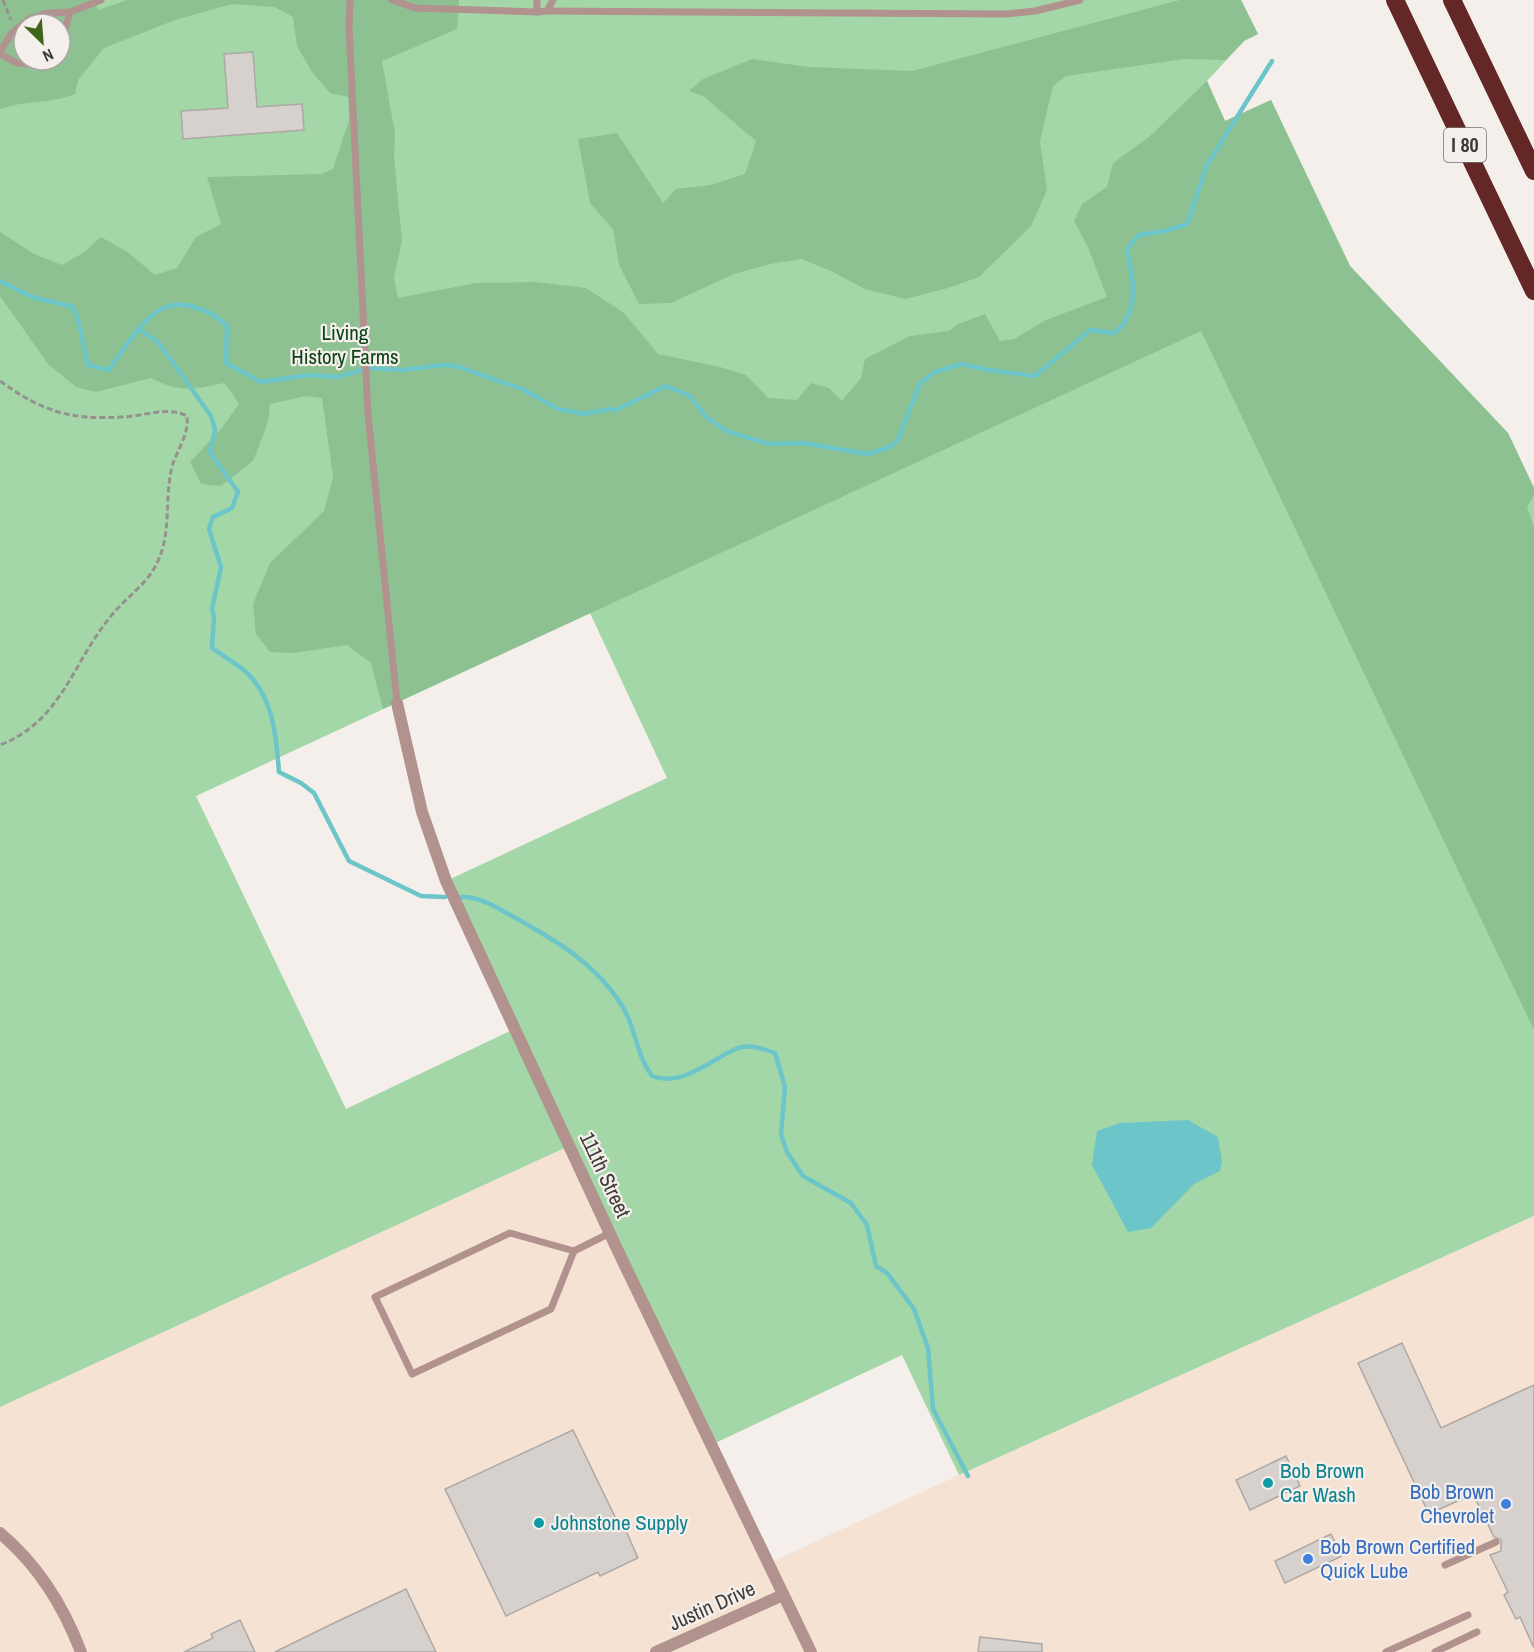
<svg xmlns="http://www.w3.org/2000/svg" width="1534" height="1652" viewBox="0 0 1534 1652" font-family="'Archivo Narrow',sans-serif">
<rect width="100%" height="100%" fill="#f4efeb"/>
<!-- commercial -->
<path fill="#f5e2d2" d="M569 1146 767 1564 959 1475 1534 1216V1652H0V1407Z"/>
<!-- green -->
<path fill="#a3d7a7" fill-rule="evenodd" d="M0 0H1241L1258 34 1244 41 1207 81 1225 121 1271 100 1350 266 1508 433 1534 488V1216L959 1475 902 1355 711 1445 569 1146 0 1407ZM24 24H60V60H24ZM590 613 667 778 446 881 514 1029 346 1109 196 796Z"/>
<!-- forest -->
<g fill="#8ec192" fill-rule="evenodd">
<path d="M0 0H94L98 10 127 0H459L457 29 382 61 395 133 394 157 402 240 394 278 398 298 476 283 536 282 586 288 624 313 658 354 720 367 746 375 768 398 797 400 811 383 829 388 842 401 861 378 865 359 910 336 949 331 958 324 985 314 1000 341 1014 339 1046 320 1107 297 1087 245 1074 221 1082 204 1107 187 1113 163 1150 136 1207 81 1225 121 1271 100 1350 266 1508 433 1534 488V495L1527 508 1534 526V1030L1201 331 383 709 371 663 347 645 293 653 270 652 256 634 253 604 270 563 324 511 333 477 322 398 306 396 270 404 268 422 253 461 221 486 201 484 190 462 221 429 239 404 225 383C192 389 183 394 151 378L96 392 76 387 48 364 0 296V232L34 254 62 265 83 253 101 237 129 253 155 275 177 268 196 237 221 224 207 177 321 174 333 169 349 120 348 97 330 93 312 72 297 46 293 17 274 7 232 4 175 20 104 48 78 80 75 94C51 104 25 100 0 109ZM24 24H60V60H24Z"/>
<path d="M1180 0H1241L1258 34 1244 41 1226 60 1184 59 1066 76 1053 86 1040 141 1047 190 1031 226 979 277 948 288 905 299 865 289 831 271 801 259 770 264 734 274 671 303 639 304 619 265 613 229 590 203 578 139 617 133 663 203 676 189 711 185 745 174 756 141 703 96 689 91 703 79 752 59 810 67 912 71Z"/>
</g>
<!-- water -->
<path fill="#6cc5c8" d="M1188 1120 1218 1137 1222 1162 1220 1171 1194 1184 1151 1228 1128 1232 1092 1165 1097 1131 1120 1123Z"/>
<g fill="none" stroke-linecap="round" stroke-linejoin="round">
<!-- stream -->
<g stroke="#6cc5c8" stroke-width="4.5">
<path d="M0 281 32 297 73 307C82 326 82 345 88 365L109 370C122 352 142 317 164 308 185 299 212 311 227 326L226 363 261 382 309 375 338 377 369 368 402 370 443 365 456 366 522 389 558 409 584 414 609 409 616 410 666 386 690 396 706 417 726 431 769 444 803 443 868 454 890 447 898 440 920 383 935 372 962 364 988 370 1035 376 1090 330 1114 333C1141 313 1133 277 1127 249L1139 235 1165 231 1187 224 1207 165 1272 61"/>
<path d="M139 329 158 342 211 416 215 430 210 452 238 492 232 508 213 517 209 529 221 567 212 609 214 617 212 648C223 656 236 663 246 672 274 698 276 737 279 772L301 783 314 793 349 861 421 896 445 897"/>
<path d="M461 897C479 896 496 907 512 916 555 940 594 962 621 1004 636 1026 635 1053 652 1076 682 1088 711 1059 738 1048 750 1044 764 1049 775 1053L785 1087 781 1134 787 1152 803 1176 851 1203 867 1225 876 1266 887 1273 914 1309 928 1348 933 1409 968 1476"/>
</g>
</g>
<!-- building -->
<g fill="#d6d1cd" stroke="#ada8a5" stroke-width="1.5">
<path d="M253 52 257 107 302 104 304 130 183 139 181 111 228 108 224 54Z"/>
<path d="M1402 1343 1441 1428 1534 1385V1648L1520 1617 1516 1619 1504 1595 1508 1592 1490 1555 1501 1551V1540L1494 1537 1473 1494 1429 1514 1358 1363Z"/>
<path d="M573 1430 618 1523 622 1522 638 1558 600 1576 598 1572 506 1616 445 1489Z"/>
<path d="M1286 1456 1300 1486 1250 1510 1236 1480Z"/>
<path d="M1331 1534 1342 1556 1285 1583 1275 1561Z"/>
<path d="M406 1589 436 1652H275L332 1624Z"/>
<path d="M240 1620 255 1652H184L213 1638 211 1634Z"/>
<path d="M980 1637 1042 1644V1652H978Z"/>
</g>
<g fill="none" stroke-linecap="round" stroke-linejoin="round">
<!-- path -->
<g stroke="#94918e" stroke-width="3" stroke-dasharray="6 3" stroke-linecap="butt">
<path d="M3 0 11 20"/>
<path d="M0 381C43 412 70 420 123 417 144 416 168 406 187 416 189 438 175 451 171 471 165 501 171 533 158 561 148 584 126 597 111 616 72 663 62 721 0 745"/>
</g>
<!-- lane -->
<g stroke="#b1928f" stroke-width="7">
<path d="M350 0 349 27 368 414 397 703"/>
<path d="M392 0 415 8 537 12 547 11 553 0"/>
<path d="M547 11 1005 14 1035 11 1080 0"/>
<path d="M537 12V0"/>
<path d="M60 47 70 12"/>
<path d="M0 52 11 34 29 19 47 13 70 12 101 0"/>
<path d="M0 54 17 63 41 65 47 60"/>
<path d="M574 1251 510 1233 375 1297 412 1374 551 1309 574 1251 610 1233"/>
<path d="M1445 1565 1496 1542"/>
<path d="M1386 1652 1468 1615"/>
<path d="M1435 1652 1477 1632"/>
</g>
<!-- street -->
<g stroke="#b1928f" stroke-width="12">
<path d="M397 703 422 812 446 881 618 1251 811 1652"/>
<path d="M0 1533C37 1564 64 1607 81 1652"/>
<path d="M656 1652 783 1595"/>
</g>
<!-- highway -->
<g stroke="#632826" stroke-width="18">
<path d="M1395 0 1534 291"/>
<path d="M1452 0 1534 171"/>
</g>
</g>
<!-- markers -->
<g fill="#0f9aa8" stroke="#f4efeb" stroke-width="2">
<circle cx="1268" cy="1483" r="6"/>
<circle cx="539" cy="1523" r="6"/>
</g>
<g fill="#3f7fe0" stroke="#f4efeb" stroke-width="2">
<circle cx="1506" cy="1504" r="6"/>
<circle cx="1308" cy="1559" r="6"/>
</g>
<g text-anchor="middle" stroke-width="4.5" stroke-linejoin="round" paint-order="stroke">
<!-- shield labels -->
<rect fill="#f4efeb" stroke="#757270" stroke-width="1.5" x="1444" y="128" width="42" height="34" rx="4.5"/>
<g font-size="20" font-weight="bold" fill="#3e3c3b">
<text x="1465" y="152">I 80</text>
</g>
<!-- park labels -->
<g font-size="21" fill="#0a4417" stroke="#f4efeb">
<text x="345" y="340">Living<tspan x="345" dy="24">History Farms</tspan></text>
</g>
<!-- street labels -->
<g font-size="21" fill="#3e3c3b" stroke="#f4efeb">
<text transform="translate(605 1175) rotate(65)" y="7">111th Street</text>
<text transform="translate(712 1606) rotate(-24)" y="7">Justin Drive</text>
</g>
<!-- culture labels -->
<g font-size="21" fill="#0d838f" stroke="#f4efeb" text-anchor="start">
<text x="1280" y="1478">Bob Brown<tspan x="1280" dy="24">Car Wash</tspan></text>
<text x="551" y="1530">Johnstone Supply</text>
</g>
<!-- shop labels -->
<g font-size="21" fill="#366cbe" stroke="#f4efeb" text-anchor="end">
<text x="1494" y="1499">Bob Brown<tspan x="1494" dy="24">Chevrolet</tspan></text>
<text x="1320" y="1554" text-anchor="start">Bob Brown Certified<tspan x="1320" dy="24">Quick Lube</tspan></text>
</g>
</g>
<!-- north arrow -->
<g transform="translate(42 42) rotate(155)"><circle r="28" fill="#f4efeb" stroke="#aba7a5" stroke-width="1.5"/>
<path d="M0-4.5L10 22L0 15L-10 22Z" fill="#41641c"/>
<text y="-9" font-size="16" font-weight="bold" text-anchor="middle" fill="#3e3c3b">N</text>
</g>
</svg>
